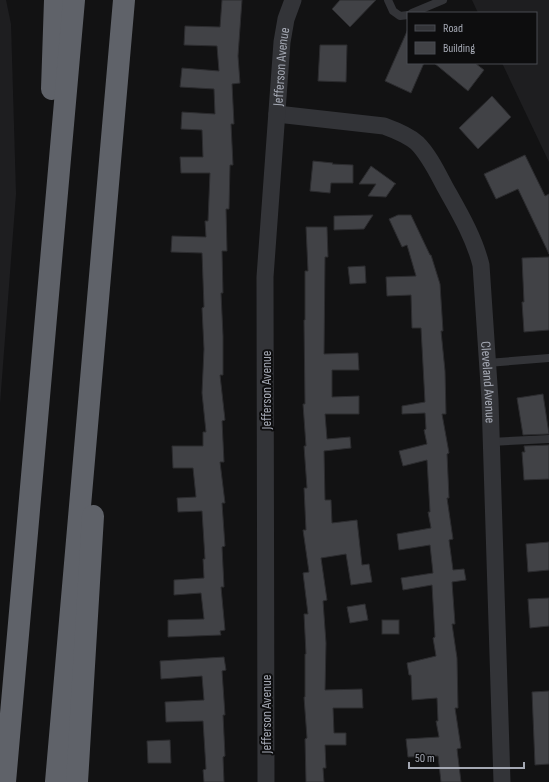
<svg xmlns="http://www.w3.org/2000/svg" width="549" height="782" viewBox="0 0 549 782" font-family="'Sofia Sans Condensed',sans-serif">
<rect width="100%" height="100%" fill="#121213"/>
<!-- built -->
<g fill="#1e1e20">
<path d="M0 0H6L11 24 16 194 0 404Z"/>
<path d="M472 0H549V162L502 63H536V13H478Z"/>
</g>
<!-- building -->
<g fill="#414246" stroke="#2c2c2f">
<path d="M222 0H242L238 56 240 83 232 84 234 124H231L233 165H230L229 209H226L227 251H222L223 293H221L223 336V375H220L225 420 222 421 224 462H220L225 503H222L225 546 222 547 224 587H221L225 630 220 631 221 635 168 637V620L204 619 201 593 174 595V580L204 578 203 559H205L202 511 178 512 177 498 196 497 193 468H173L172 446H203V432H206L202 393 204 349 202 308 204 307 202 253 171 252 172 236 206 237 205 221H208L210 173H181L180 157H203L202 130 181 129 182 112 215 114 214 89 180 87 182 68 219 71 217 46 184 45 185 26 220 27Z"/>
<path d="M340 0H376L350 27 332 9Z"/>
<path d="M408 29V63H424L411 93 385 81Z"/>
<path d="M320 45H347L346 82 318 81Z"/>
<path d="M434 63H475L484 70 468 91Z"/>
<path d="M492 96 511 117 478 149 459 128Z"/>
<path d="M525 155 545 196 549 194V254L518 189 496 199 484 174Z"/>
<path d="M313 161 333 163 332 164 353 165V183H331L330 193 310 191Z"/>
<path d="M371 166 396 184H395L386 197 368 196 376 184H359Z"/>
<path d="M373 215 364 229 334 230V216Z"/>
<path d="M398 215H411L430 255H431L440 284 443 331H441L445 371 446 414H442L449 453 447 454 449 498H447L453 539 449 540 453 570 464 569 466 580 452 582 455 624H452L457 658 458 708H455L461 748 457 749 461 782H441L438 756 408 757 406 739 439 737 436 721H438L437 698 412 700 411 675H409L407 663 436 656 433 638 435 637 432 585 403 590 401 578 433 573 430 545 399 550 397 534 431 528 428 512H430L427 460 403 466 399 451 427 444 424 430 426 429 425 413 402 414V406L425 402 421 328H412L411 295 387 296 386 277 416 276 407 245 402 247 389 219Z"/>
<path d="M306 227H327L328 257H325L324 354 358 353 359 370H332V397L359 396V414H325L327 439 350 437 351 448 324 451 325 500H331L332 523 357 520 362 565 369 564 372 582 351 585 346 554 321 558 327 600 323 601 326 643 325 690 362 689 363 708H333L334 733H346V745H325L326 768H323L324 782H306L305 739 307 738 304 697H305V654H306L304 614H308L303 573 309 572 303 530H306L304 488H307L304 446H306L303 404H305L304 320H305V271H308Z"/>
<path d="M549 257V330L524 332 522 302H524L522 258Z"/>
<path d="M365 266 366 283 350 284 348 267Z"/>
<path d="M543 394 549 434 523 435 517 398Z"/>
<path d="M549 445V479L524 480 522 452H525L524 446Z"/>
<path d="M549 542V570L528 572 526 544Z"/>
<path d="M549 598V626L530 628 528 599Z"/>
<path d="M365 604 368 620 350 623 347 607Z"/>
<rect x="382" y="620" width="17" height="14"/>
<path d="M224 657 226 670 222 671 225 715H223L225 756 223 757 224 782H204L203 770 206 769 203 721 166 722 165 702 204 700 202 676 161 679 160 661Z"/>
<path d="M549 691V764L535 765 532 692Z"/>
<path d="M170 740 171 763H148L147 741Z"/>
</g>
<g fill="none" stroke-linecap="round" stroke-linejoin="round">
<!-- lane -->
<g stroke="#333438" stroke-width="8">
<path d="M388 0 393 11 400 16 408 15"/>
<path d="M412 13 443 0"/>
<path d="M487 363 549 358"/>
<path d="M490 442 549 439"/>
</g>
<!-- street -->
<g stroke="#333438" stroke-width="17">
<path id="s1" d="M277 114 384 126C395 130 408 135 417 143 429 155 437 172 445 187 459 212 474 237 481 265L490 400 502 782"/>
<path id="s2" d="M266 782 265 277 282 42 286 19 293 0"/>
</g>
<!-- highway -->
<g stroke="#5f6269" stroke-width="22">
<path d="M52 89 55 0"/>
<path d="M5 782 74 0"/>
<path d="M56 782 124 0"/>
<path d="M77 782 93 516"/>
</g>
</g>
<g text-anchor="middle" stroke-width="4" stroke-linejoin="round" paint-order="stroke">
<!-- street labels -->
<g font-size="14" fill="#a4a8b3" stroke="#0d0d0e">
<text dy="5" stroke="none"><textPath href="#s2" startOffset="716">Jefferson Avenue</textPath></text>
<text dy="5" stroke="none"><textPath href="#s1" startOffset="401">Cleveland Avenue</textPath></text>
<text transform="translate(266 390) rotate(-90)" y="5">Jefferson Avenue</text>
<text transform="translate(266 714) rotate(-90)" y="5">Jefferson Avenue</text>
</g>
</g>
<!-- legend -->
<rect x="407" y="12" width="130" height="52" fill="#0d0d0e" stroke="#494b50"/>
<rect x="415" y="25" width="20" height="6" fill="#333438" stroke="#494b50"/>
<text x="443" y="32" font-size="12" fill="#a4a8b3">Road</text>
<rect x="415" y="42" width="20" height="12" fill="#414246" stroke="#494b50"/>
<text x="443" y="52" font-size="12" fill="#a4a8b3">Building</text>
<!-- scale -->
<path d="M409 762v6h115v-6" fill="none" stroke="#a4a8b3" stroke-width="2"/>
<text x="415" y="762" font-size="12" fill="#a4a8b3" stroke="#0d0d0e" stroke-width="3" paint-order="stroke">50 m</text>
</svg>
